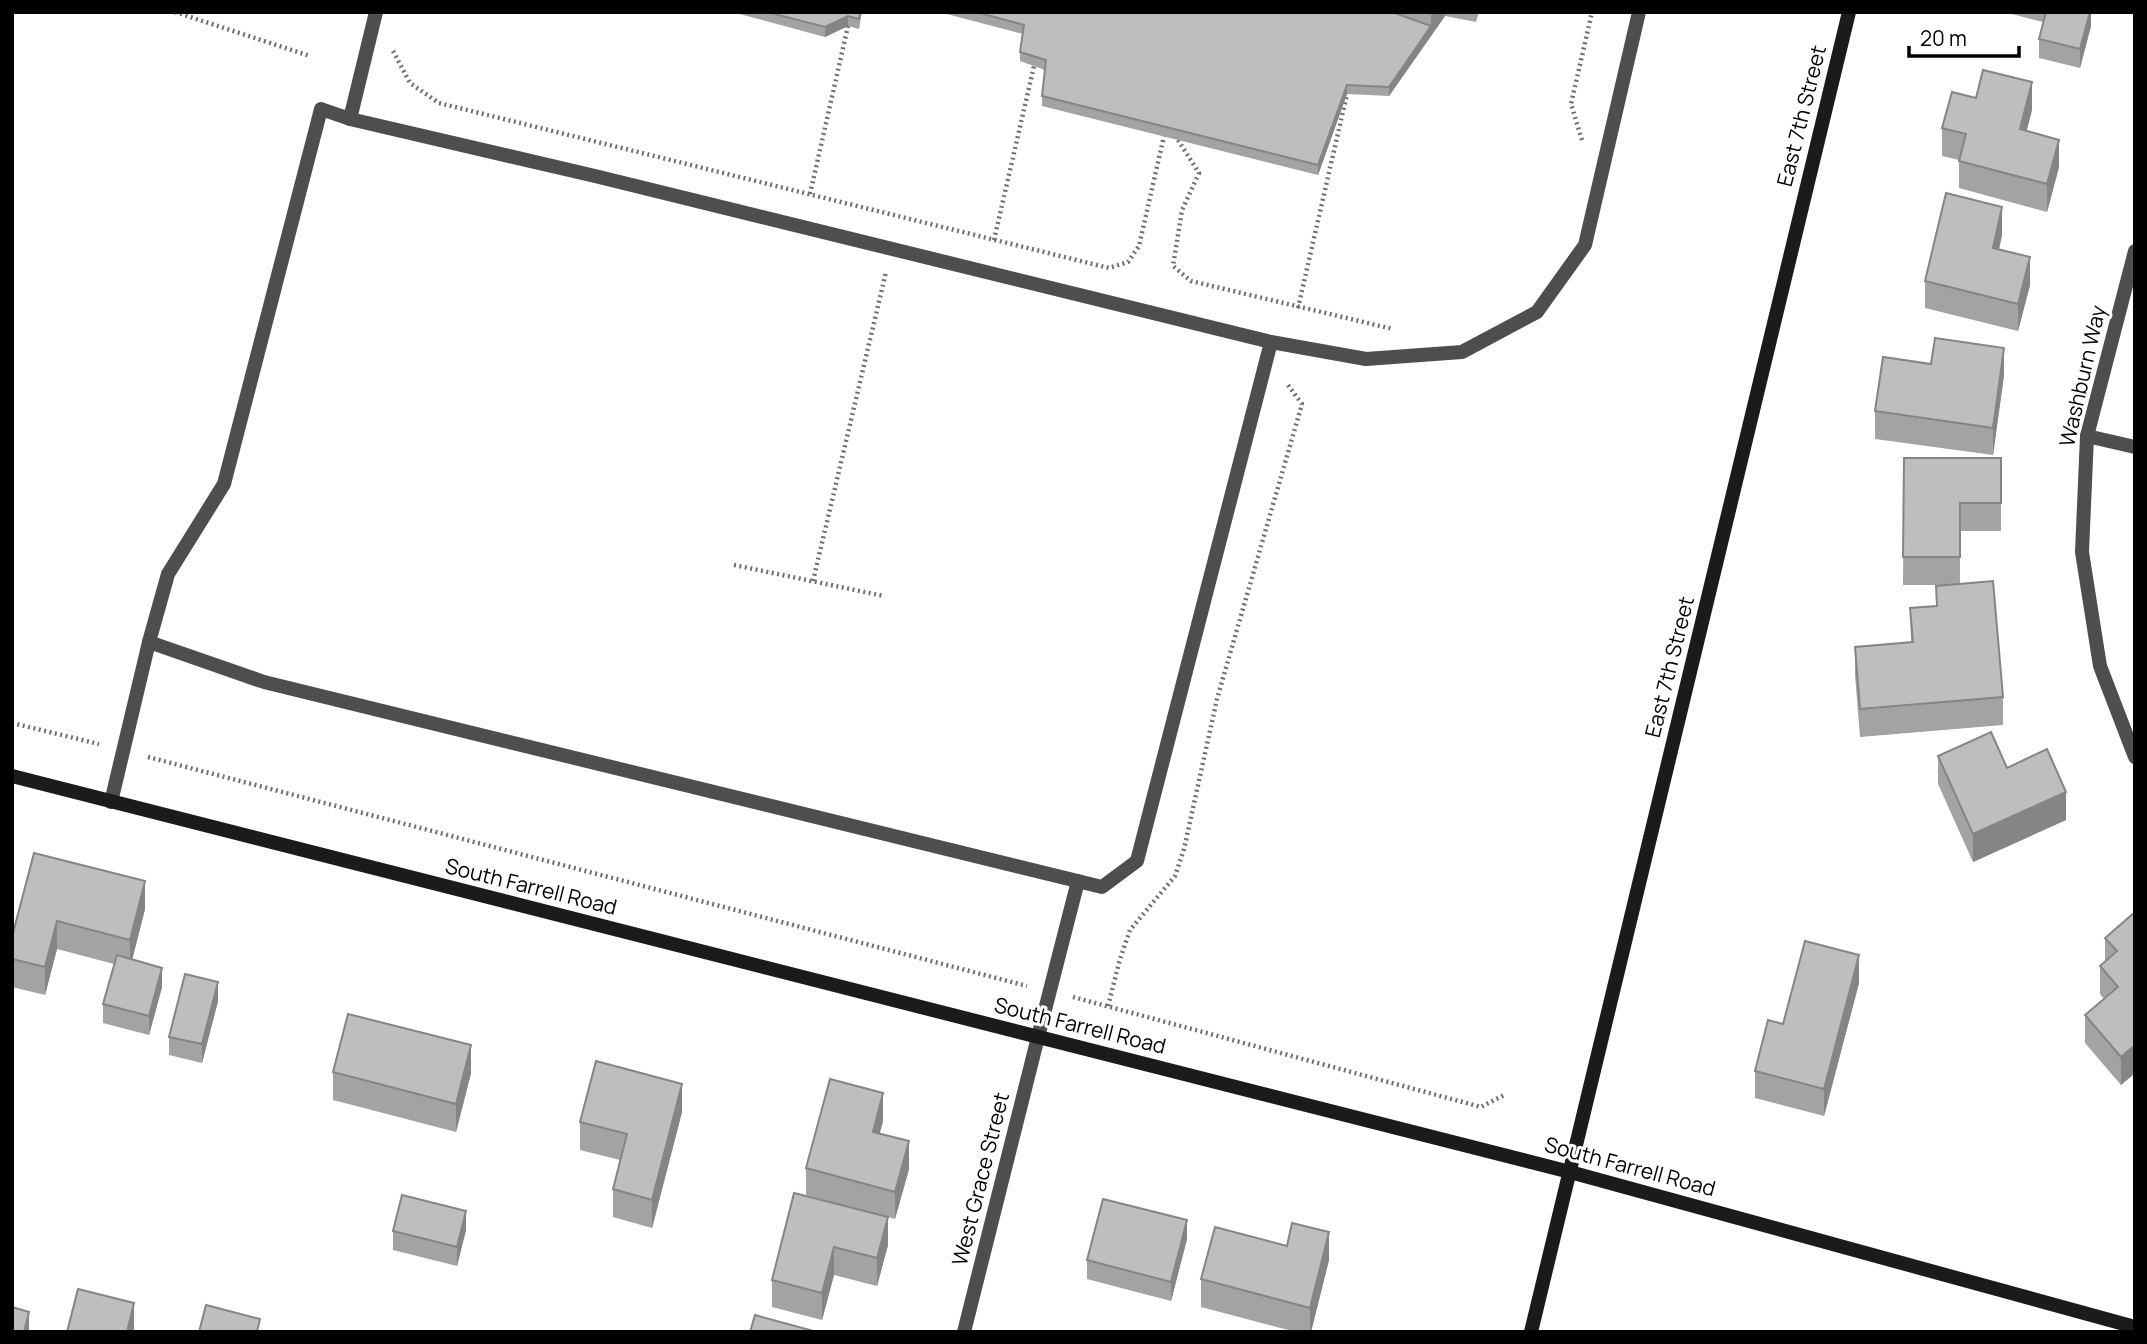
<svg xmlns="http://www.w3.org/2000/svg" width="2147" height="1344" viewBox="0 0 2147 1344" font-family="Manrope,sans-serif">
<rect width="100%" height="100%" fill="#fff"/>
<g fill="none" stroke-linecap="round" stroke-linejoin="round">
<!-- path -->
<g stroke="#707070" stroke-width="4.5" stroke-dasharray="2 3.5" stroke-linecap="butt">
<path d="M175 12 310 56"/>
<path d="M393 51 410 83 439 103 1109 268 1128 262 1139 246 1164 136"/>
<path d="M1178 140 1199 173 1182 210 1173 266 1191 281 1393 329"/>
<path d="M1582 140 1571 104 1592 12"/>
<path d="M810 194 848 26"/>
<path d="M994 240 1034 66"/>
<path d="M1298 308 1347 94"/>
<path d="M734 565 884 596"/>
<path d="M813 581 886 272"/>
<path d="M12 723 99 744"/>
<path d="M148 757 1027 986"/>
<path d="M1073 997 1481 1107 1506 1094"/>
<path d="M1108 1006 1120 959 1130 930 1175 876 1184 849 1217 699 1302 404 1288 385"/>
</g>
<!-- lane -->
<g stroke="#4e4e4e" stroke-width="14">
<path d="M350 119 376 12"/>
<path d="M1271 342 1137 861 1102 887 264 682 149 642 168 574 224 484 321 109 350 119 595 176 1271 342 1366 359 1462 352 1537 312 1585 245 1639 12"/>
<path d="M1038 1037 1078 881"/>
</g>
<!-- street -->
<g stroke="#4e4e4e" stroke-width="14">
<path d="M2135 251 2087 436 2082 552 2100 666 2135 757"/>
<path d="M2087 436 2135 447"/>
<path d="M111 802 149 642"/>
<path d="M964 1332 1038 1037"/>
</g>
<!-- secondary -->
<g stroke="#1b1b1b" stroke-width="14">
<path d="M12 776 1570 1172 2135 1327"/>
<path d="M1531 1332 1849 12"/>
</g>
</g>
<!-- wall -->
<g fill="#a3a3a3">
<path d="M732 12H862L859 29 848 26 825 37Z"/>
<path d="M939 12H1479L1476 22 1445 16 1389 96 1347 94 1318 175 1042 106V96L1045 70 1020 61V52L1023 34Z"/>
<path d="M2004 12H2091V26L2080 68 2039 58V39L2043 22Z"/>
<path d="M1976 98 2032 110 2026 131 2059 167 2047 212 1959 188V160L1942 156V128Z"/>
<path d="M2002 235 1999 250 2030 285 2018 331 1925 308V281Z"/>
<path d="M1931 364 2004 375 1993 455 1875 439V411Z"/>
<path d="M1904 458H2001V531H1960V584L2003 697V725L1860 737 1855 675V647L1911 642 1910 608 1936 606V586L1945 585H1903Z"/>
<path d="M1938 756 2007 768 2066 820 1973 862 1938 784Z"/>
<path d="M34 853 145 909 132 960 162 987 149 1035 103 1023V1004L114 964 57 949 45 995 12 987V937Z"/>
<path d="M2135 912V1073L2121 1085 2085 1043V1015L2104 999 2100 994V966L2105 962V938Z"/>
<path d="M1859 983 1824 1116 1755 1098V1071L1783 1024Z"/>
<path d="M218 1001 202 1063 169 1055V1037Z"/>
<path d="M333 1072 471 1073 456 1132 333 1100Z"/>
<path d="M682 1112 652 1228 613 1217V1189L620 1160 580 1150V1122Z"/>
<path d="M883 1121 879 1134 909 1169 895 1219 888 1217V1245L877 1286 834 1275 822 1320 772 1307V1280L855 1209 806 1195V1168Z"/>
<path d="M466 1230 457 1266 393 1250V1231Z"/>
<path d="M1187 1239 1171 1301 1087 1279V1260Z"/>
<path d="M1329 1260 1311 1332H1296L1201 1307V1279Z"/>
</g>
<!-- shaded-wall -->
<g fill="#858585">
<path d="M1431 12H1445V16L1389 96V87L1431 26Z"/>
<path d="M2090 12H2091V26L2080 68V49Z"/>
<path d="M848 16V26L825 37V27Z"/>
<path d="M2032 82V110L2020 157V129Z"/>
<path d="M1347 85V94L1318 175V165Z"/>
<path d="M2059 140V167L2047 212V184Z"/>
<path d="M2002 207V235L1993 276V248Z"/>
<path d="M2030 257V285L2018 331V304Z"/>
<path d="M2004 348V375L1993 455V428Z"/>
<path d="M2066 792V820L1973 862V834Z"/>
<path d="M145 881V909L130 968V940Z"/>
<path d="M57 921V949L45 995V967Z"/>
<path d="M1859 955V983L1824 1116V1089Z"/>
<path d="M162 968V987L149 1035V1016Z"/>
<path d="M218 982V1001L202 1063V1044Z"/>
<path d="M471 1045V1073L456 1132V1104Z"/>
<path d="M2135 1045V1073L2121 1085V1057Z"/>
<path d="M682 1084V1112L652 1228V1200Z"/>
<path d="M883 1093V1121L873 1160V1132Z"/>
<path d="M909 1141V1169L895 1219V1192Z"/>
<path d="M466 1211V1230L457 1266V1247Z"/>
<path d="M888 1217V1245L877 1286V1258Z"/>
<path d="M1187 1220V1239L1171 1301V1282Z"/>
<path d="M1329 1232V1260L1311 1332H1310V1308Z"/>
<path d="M834 1247V1275L822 1320V1293Z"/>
<path d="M134 1303V1332H127Z"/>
<path d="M29 1312V1332H24Z"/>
</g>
<!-- building -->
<g fill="#bebebe" stroke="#858585" stroke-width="2">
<path d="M767 12H860L859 19 848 16 825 27Z"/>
<path d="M976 12H1392L1431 26 1389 87 1347 85 1318 165 1042 96 1046 60 1020 52 1024 25Z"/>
<path d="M2046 12H2090L2080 49 2039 39Z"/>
<path d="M1983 70 2032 82 2020 129 2059 140 2047 184 1959 161 1966 134 1942 128 1952 92 1976 98Z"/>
<path d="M1946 193 2002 207 1993 248 2030 257 2018 304 1925 281Z"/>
<path d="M1935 338 2004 348 1993 428 1875 411 1883 357 1931 364Z"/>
<path d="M1904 458H2001V503H1960V557H1903Z"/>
<path d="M1993 581 2003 697 1860 709 1855 647 1913 642 1910 608 1937 606 1936 586Z"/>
<path d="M1991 732 2007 768 2047 749 2066 792 1973 834 1938 756Z"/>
<path d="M34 853 145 881 130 940 57 921 45 967 12 959V937Z"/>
<path d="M2135 912V1045L2121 1057 2085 1015 2118 987 2100 966 2117 951 2105 938Z"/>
<path d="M1805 941 1859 955 1824 1089 1755 1071 1768 1020 1783 1024Z"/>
<path d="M117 955 162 968 149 1016 103 1004Z"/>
<path d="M185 974 218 982 202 1044 169 1037Z"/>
<path d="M348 1014 471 1045 456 1104 333 1072Z"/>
<path d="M596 1061 682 1084 652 1200 613 1189 627 1134 580 1122Z"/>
<path d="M830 1079 883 1093 873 1132 909 1141 895 1192 806 1168Z"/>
<path d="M794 1193 888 1217 877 1258 834 1247 822 1293 772 1280Z"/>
<path d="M402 1195 466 1211 457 1247 393 1231Z"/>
<path d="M1103 1199 1187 1220 1171 1282 1087 1260Z"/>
<path d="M1292 1223 1329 1232 1310 1308 1201 1279 1215 1227 1287 1246Z"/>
<path d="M78 1289 134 1303 127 1332H67Z"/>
<path d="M206 1305 260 1319 257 1332H199Z"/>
<path d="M12 1307 29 1312 24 1332H12Z"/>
<path d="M755 1315 817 1332H750Z"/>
</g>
<g text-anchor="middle" stroke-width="6" stroke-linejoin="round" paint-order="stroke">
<!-- street labels -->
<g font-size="21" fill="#000" stroke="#fff">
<text transform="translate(1802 116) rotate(-76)" y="7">East 7th Street</text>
<text transform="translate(2083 376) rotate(-77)" y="7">Washburn Way</text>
<text transform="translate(1670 667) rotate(-76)" y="7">East 7th Street</text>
<text transform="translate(531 887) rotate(14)" y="7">South Farrell Road</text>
<text transform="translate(1080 1026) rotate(14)" y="7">South Farrell Road</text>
<text transform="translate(1630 1167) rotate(15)" y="7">South Farrell Road</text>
<text transform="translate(981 1179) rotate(-76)" y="7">West Grace Street</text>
</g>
</g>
<!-- border -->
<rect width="2147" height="1344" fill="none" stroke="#000000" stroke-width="28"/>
<!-- scale -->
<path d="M1909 46v10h110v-10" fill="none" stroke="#000000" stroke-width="3.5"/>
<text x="1920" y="46" font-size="21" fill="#000000" stroke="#ffffff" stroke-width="5" paint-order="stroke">20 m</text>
</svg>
